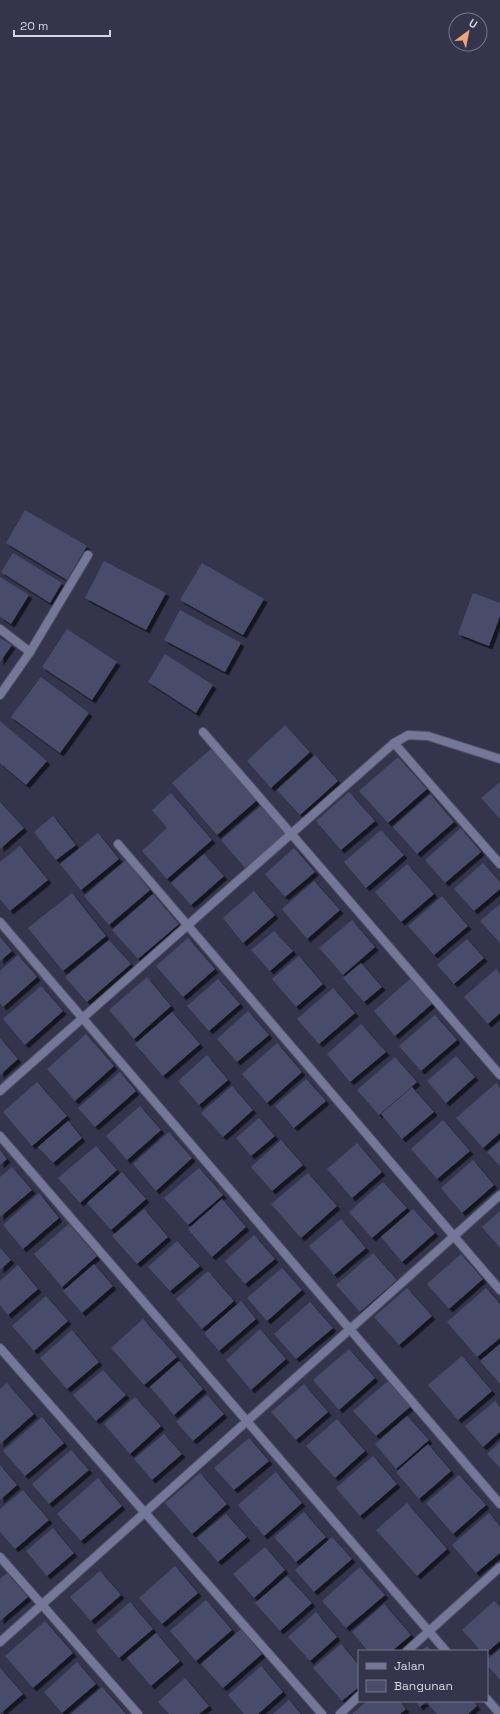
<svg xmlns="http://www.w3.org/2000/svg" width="500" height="1714" viewBox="0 0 500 1714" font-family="'Space Grotesk',sans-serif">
<defs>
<filter id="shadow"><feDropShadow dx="3.5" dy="3.5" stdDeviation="0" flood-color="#0009"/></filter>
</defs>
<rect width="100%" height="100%" fill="#34354c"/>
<!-- building -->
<g fill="#4a4c6a" filter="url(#shadow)">
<path d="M25 510 87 546 67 580 6 543Z"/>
<path d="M13 553 62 583 50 603 1 572Z"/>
<path d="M104 561 166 593 146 630 85 598Z"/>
<path d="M202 563 264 599 243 635 180 600Z"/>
<path d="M0 577 29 595 11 624 0 617Z"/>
<path d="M473 593 500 603V616L489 646 458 634Z"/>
<path d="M180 610 241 643 225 672 164 640Z"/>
<path d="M67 629 117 662 92 700 42 667Z"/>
<path d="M0 638 12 645 0 662Z"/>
<path d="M165 654 213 685 196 713 148 682Z"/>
<path d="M41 677 89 713 60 753 11 717Z"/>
<path d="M0 721 47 761 26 785 0 763Z"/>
<path d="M285 725 310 752 271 788 247 761Z"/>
<path d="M212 748 257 800 217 835 172 783Z"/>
<path d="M315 755 338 781 300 815 277 790Z"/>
<path d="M398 757 427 789 388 823 359 791Z"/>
<path d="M500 782V819L481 798Z"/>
<path d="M349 792 375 821 341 850 316 821Z"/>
<path d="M171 793 212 840 167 879 142 851 167 828 152 810Z"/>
<path d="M430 794 454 822 417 854 393 827Z"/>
<path d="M0 802 24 828 0 849Z"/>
<path d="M262 805 286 834 245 868 221 840Z"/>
<path d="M53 816 76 845 56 860 34 832Z"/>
<path d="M461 828 481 852 445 883 425 860Z"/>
<path d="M381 830 404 855 366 888 344 862Z"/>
<path d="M98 833 119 859 81 890 60 864Z"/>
<path d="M20 846 48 880 10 911 0 899V862Z"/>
<path d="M294 848 315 872 285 897 265 874Z"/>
<path d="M204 854 224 876 191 905 171 883Z"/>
<path d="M126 860 150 890 109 925 84 896Z"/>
<path d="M483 863 500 882V889L474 911 454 889Z"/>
<path d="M407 864 434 894 401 922 375 892Z"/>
<path d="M314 881 340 910 307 939 282 909Z"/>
<path d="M254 891 275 915 243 943 223 918Z"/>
<path d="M72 893 106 936 63 971 28 928Z"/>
<path d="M153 894 179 924 138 959 112 930Z"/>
<path d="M442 896 468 926 434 955 408 926Z"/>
<path d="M500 904V943L480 921Z"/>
<path d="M352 920 375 947 343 975 319 948Z"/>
<path d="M274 931 293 951 270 971 251 950Z"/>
<path d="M0 937 12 951 0 961Z"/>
<path d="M188 938 215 969 183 997 156 966Z"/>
<path d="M467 939 484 958 454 984 437 965Z"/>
<path d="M109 940 131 964 87 1002 65 977Z"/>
<path d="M18 955 37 977 3 1007 0 1003V971Z"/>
<path d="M299 956 323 984 296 1007 272 979Z"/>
<path d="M361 963 382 987 364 1002 343 978Z"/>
<path d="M496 969 500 974V1013L488 1024 464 997Z"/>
<path d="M147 977 171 1006 134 1039 109 1010Z"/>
<path d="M411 978 433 1003 395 1036 374 1011Z"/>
<path d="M218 979 240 1004 209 1031 187 1006Z"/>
<path d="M41 986 63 1011 25 1045 3 1019Z"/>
<path d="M333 988 355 1013 319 1044 297 1019Z"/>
<path d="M248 1011 269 1035 237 1062 217 1039Z"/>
<path d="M172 1012 200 1044 163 1076 135 1044Z"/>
<path d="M435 1015 457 1040 421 1071 399 1046Z"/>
<path d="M361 1024 386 1052 350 1082 327 1054Z"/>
<path d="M86 1034 114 1066 75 1101 47 1069Z"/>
<path d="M0 1038 18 1059 0 1075Z"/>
<path d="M277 1043 302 1072 267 1103 242 1074Z"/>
<path d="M207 1055 228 1080 199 1105 178 1081Z"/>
<path d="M456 1056 475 1077 446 1103 427 1081Z"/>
<path d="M395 1057 417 1082 379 1115 357 1090Z"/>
<path d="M120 1072 136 1091 95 1127 78 1108Z"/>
<path d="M306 1079 326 1101 294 1128 275 1106Z"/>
<path d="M37 1082 67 1116 32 1146 3 1112Z"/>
<path d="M496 1083 500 1088V1133L483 1148 456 1118Z"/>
<path d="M232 1086 253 1110 223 1137 201 1113Z"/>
<path d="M412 1087 434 1112 402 1139 381 1114Z"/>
<path d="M140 1106 161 1130 127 1160 106 1136Z"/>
<path d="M259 1118 275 1136 251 1156 236 1138Z"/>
<path d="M443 1120 470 1151 437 1179 411 1149Z"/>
<path d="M68 1121 82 1138 53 1163 38 1147Z"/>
<path d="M169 1132 192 1158 156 1191 133 1164Z"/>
<path d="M281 1140 303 1165 272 1191 251 1167Z"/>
<path d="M500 1141V1166L487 1152Z"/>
<path d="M357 1143 382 1172 352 1198 327 1169Z"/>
<path d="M96 1146 117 1170 80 1203 58 1178Z"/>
<path d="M0 1150 7 1159 0 1165Z"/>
<path d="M473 1160 494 1185 462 1213 441 1188Z"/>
<path d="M12 1167 32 1190 0 1217V1177Z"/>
<path d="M199 1168 223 1195 188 1225 164 1198Z"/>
<path d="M122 1172 146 1199 111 1230 87 1203Z"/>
<path d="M308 1173 337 1206 301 1238 271 1204Z"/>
<path d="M383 1182 407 1208 372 1238 349 1212Z"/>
<path d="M39 1193 59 1218 23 1249 3 1225Z"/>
<path d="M222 1199 246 1227 212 1257 188 1229Z"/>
<path d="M144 1209 168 1237 137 1264 112 1236Z"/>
<path d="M413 1209 435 1233 402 1262 381 1237Z"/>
<path d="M500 1211V1248L482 1227Z"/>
<path d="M341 1219 366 1248 334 1275 309 1246Z"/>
<path d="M69 1224 97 1256 62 1287 34 1254Z"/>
<path d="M254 1235 275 1259 245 1284 225 1261Z"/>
<path d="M177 1241 200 1266 170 1291 148 1267Z"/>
<path d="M0 1248 11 1260 0 1270Z"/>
<path d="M373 1253 397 1280 360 1312 336 1285Z"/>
<path d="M461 1254 483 1279 449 1309 427 1284Z"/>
<path d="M94 1264 113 1286 82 1313 63 1291Z"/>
<path d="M18 1265 38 1289 8 1315 0 1305V1281Z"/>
<path d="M282 1268 302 1290 267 1321 247 1298Z"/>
<path d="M208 1271 234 1301 202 1329 176 1299Z"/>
<path d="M407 1288 432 1316 399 1345 374 1317Z"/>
<path d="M486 1288 500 1304V1338L477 1357 447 1322Z"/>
<path d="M46 1296 68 1321 34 1351 12 1326Z"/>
<path d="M241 1301 256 1319 219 1351 204 1333Z"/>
<path d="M310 1302 333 1328 296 1359 274 1334Z"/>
<path d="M143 1319 177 1357 144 1385 111 1348Z"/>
<path d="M260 1329 286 1359 251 1390 226 1360Z"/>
<path d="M72 1330 99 1362 67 1389 40 1358Z"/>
<path d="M500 1344V1384L480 1361Z"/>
<path d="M349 1349 375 1378 339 1410 313 1380Z"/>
<path d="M462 1356 492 1391 458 1420 428 1385Z"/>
<path d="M179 1361 203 1389 174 1415 150 1387Z"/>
<path d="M103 1370 126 1395 96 1421 73 1395Z"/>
<path d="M388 1381 410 1407 376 1436 353 1411Z"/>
<path d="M7 1383 34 1414 0 1444V1389Z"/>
<path d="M304 1384 328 1412 296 1440 271 1412Z"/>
<path d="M207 1395 224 1414 193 1441 176 1422Z"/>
<path d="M135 1397 161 1426 130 1454 104 1424Z"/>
<path d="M495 1401 500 1407V1432L483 1447 465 1426Z"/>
<path d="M407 1416 429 1440 396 1469 375 1444Z"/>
<path d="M42 1417 64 1443 25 1476 3 1451Z"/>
<path d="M337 1419 365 1451 335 1478 306 1446Z"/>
<path d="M164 1434 182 1454 152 1480 134 1459Z"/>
<path d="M249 1438 269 1461 234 1490 214 1468Z"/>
<path d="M500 1442V1468L487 1454Z"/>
<path d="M428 1444 451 1471 419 1499 396 1472Z"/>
<path d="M71 1450 89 1470 49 1504 32 1484Z"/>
<path d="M373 1456 397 1484 360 1516 336 1488Z"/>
<path d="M0 1465 17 1485 0 1500Z"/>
<path d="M276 1472 302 1503 264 1536 238 1505Z"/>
<path d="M200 1473 227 1504 192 1534 165 1503Z"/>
<path d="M459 1475 486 1505 453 1534 426 1503Z"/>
<path d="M98 1478 122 1506 81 1541 57 1514Z"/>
<path d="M23 1490 49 1520 15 1549 0 1532V1509Z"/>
<path d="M407 1503 447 1549 417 1576 376 1530Z"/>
<path d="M304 1512 326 1537 296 1562 274 1537Z"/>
<path d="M489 1513 500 1526V1553L476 1573 452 1545Z"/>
<path d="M226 1514 247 1537 218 1562 197 1538Z"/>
<path d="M53 1528 74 1553 47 1576 26 1551Z"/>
<path d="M332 1537 352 1559 314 1592 295 1570Z"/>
<path d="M265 1547 285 1570 254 1598 233 1574Z"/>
<path d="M175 1566 198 1593 162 1624 139 1598Z"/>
<path d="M360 1567 385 1595 346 1628 322 1601Z"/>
<path d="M100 1571 121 1595 91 1621 70 1597Z"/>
<path d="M7 1573 28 1597 0 1621V1579Z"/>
<path d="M287 1576 312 1603 280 1631 255 1603Z"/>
<path d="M206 1600 232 1630 196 1661 170 1631Z"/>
<path d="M494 1601 500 1607V1641L487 1652V1651H481L462 1630Z"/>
<path d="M130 1602 153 1629 119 1658 96 1631Z"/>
<path d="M384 1604 411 1635 392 1651H368L352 1632Z"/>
<path d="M316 1612 337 1637 310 1661 288 1637Z"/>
<path d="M45 1621 73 1653 33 1688 5 1656Z"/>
<path d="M241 1629 262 1654 223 1688 201 1664Z"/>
<path d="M156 1633 180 1661 151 1686 127 1658Z"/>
<path d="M341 1644 359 1665V1687L342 1701 313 1668Z"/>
<path d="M427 1646 432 1651H421Z"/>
<path d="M500 1649V1680L487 1665V1660Z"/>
<path d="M77 1662 96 1684 62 1713 44 1692Z"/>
<path d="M261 1666 283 1692 258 1714H244L228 1695Z"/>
<path d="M0 1668 23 1694 0 1714Z"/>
<path d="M185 1678 209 1706 199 1714H169L158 1702Z"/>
<path d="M102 1687 126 1714H71Z"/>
<path d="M289 1700 301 1714H273Z"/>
<path d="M367 1701H399L406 1709 400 1714H352Z"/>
<path d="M415 1701H427L420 1707Z"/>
<path d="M432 1701H473L477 1706 468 1714H437L428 1704Z"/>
</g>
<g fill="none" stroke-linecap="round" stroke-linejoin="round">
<defs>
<g id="street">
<path d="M0 629 30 652"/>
<path d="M0 695 30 652 88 555"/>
<path d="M203 732 500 1075"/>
<path d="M394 743 500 864"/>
<path d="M118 844 500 1290"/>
<path d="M0 922 500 1504"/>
<path d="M0 1091 394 743 408 735 428 736 500 759"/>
<path d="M0 1136 446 1651"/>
<path d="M0 1348 322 1714"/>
<path d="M0 1557 138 1714"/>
<path d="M0 1642 500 1195"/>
<path d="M407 1651 500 1567"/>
<path d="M487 1699 500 1714"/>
<path d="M340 1714 359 1696"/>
</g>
</defs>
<!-- street casing -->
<use href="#street" stroke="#515267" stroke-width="10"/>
<!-- street -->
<use href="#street" stroke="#757798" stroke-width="8"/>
</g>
<!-- legend -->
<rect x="358" y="1650" width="130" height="52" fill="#34354c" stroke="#747589"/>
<rect x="366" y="1663" width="20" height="6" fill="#757798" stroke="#747589"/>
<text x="394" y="1670" font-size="12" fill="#d4d6e4">Jalan</text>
<rect x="366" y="1680" width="20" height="12" fill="#4a4c6a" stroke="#747589"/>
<text x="394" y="1690" font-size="12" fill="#d4d6e4">Bangunan</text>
<!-- north arrow -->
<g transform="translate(468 32) rotate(32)"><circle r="19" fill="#34354c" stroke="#747589"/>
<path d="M0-3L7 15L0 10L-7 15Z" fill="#efa378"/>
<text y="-6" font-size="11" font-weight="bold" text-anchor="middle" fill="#d4d6e4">U</text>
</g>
<!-- scale -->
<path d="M14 30v6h96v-6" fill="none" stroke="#d4d6e4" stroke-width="2"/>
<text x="20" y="30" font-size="12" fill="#d4d6e4" stroke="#34354c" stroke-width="3" paint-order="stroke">20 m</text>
</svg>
